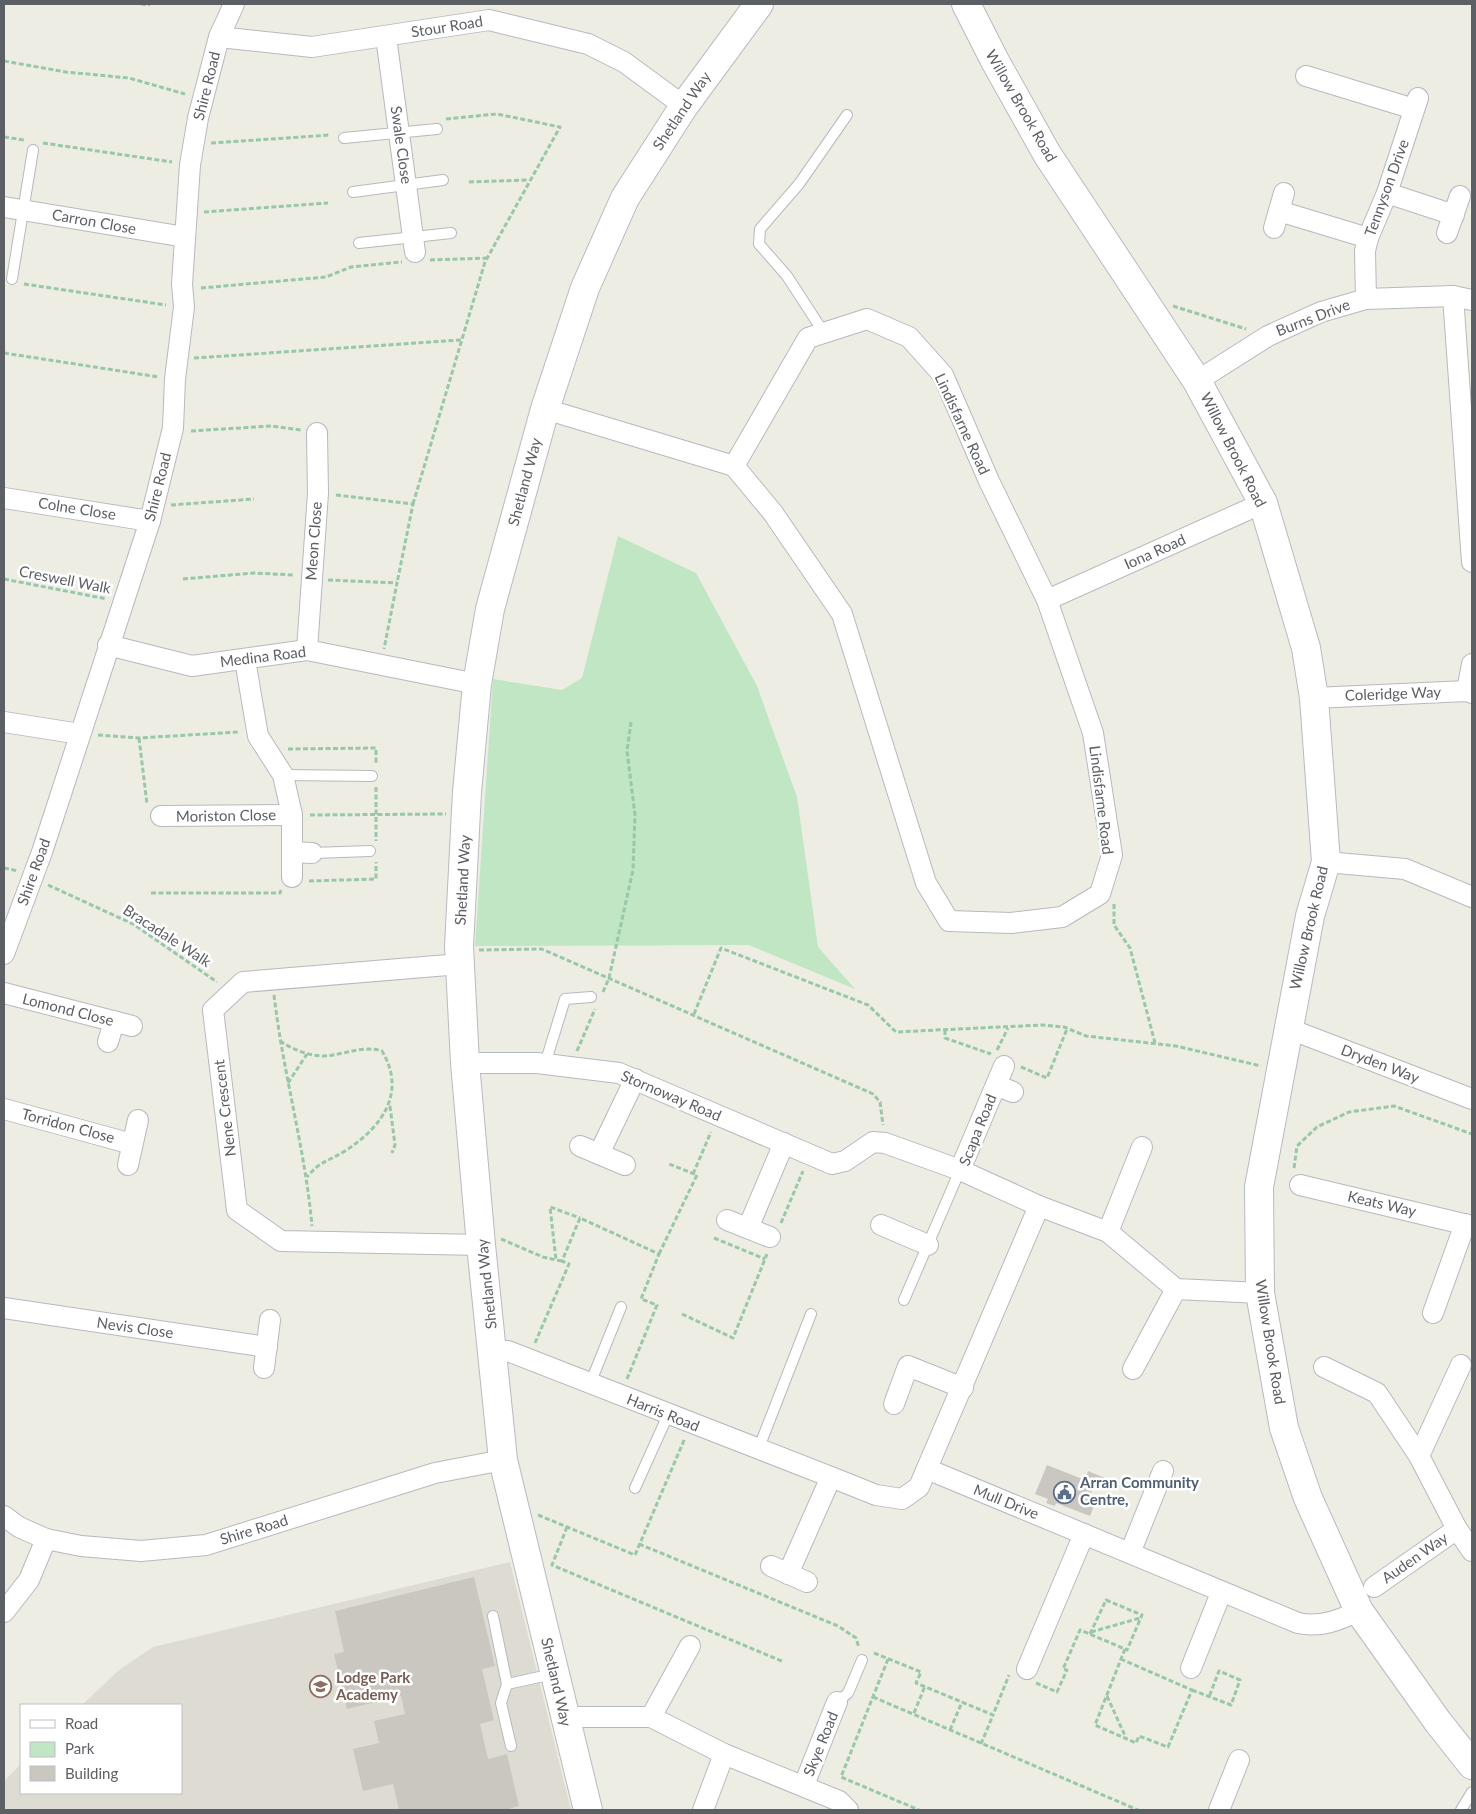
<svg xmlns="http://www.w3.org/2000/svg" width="1476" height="1814" viewBox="0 0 1476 1814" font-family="Lato,sans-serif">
<rect width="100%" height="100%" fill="#eeede4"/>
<!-- education -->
<path fill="#dedcd2" d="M510 1562 571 1810H4V1781L21 1764V1793H181V1705H82L119 1670 153 1647Z"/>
<!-- green -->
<path fill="#c0e6c3" d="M618 536 696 573 757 686 797 797 818 947 855 989 749 945 475 946 493 679 562 690 582 678Z"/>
<!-- building -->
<g fill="#cac7c1">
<path d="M1047 1465 1085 1480 1088 1471 1110 1480 1107 1490 1094 1485 1088 1501 1095 1503 1090 1516 1056 1503 1055 1506 1046 1503 1048 1499 1035 1494Z"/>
<path d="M474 1577 495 1666 482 1669 494 1720 480 1724 488 1759 507 1754 519 1806 504 1810H399L393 1784 363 1791 353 1749 379 1743 374 1721 405 1714 401 1696 347 1709 334 1654 344 1652 335 1611Z"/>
</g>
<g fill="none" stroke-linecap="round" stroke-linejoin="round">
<defs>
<g id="lane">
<path d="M344 138 437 129"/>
<path d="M353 192 443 180"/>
<path d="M359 243 451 233"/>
<path d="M12 279 33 150"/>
<path d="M824 333 787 276 759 244 760 229 799 184 847 115"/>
<path d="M283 775 372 776"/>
<path d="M312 853 370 851"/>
<path d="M545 1064 565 999 591 997"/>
<path d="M904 1300 960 1170"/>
<path d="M590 1384 621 1307"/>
<path d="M758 1450 811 1314"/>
<path d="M635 1488 668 1415"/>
<path d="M493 1616 507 1684 553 1674"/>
<path d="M507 1684 501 1703 511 1746"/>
<path d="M837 1702 848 1693 862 1660"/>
<path d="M1461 1810 1472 1792"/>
</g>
<g id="street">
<path d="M219 37 312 47 489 20 588 44 624 62 684 106"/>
<path d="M386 37 415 252"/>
<path d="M1306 76 1414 109"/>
<path d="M1387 193 1454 215"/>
<path d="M4 207 185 237"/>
<path d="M1279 211 1368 238"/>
<path d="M1274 228 1284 193"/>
<path d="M1447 233 1460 196"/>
<path d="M1453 296 1472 562"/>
<path d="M1366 299 1365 251 1368 238 1387 193 1418 98"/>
<path d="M1197 381 1268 336 1321 312 1366 299 1453 296 1472 300"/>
<path d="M545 409 734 466 808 338 867 319 909 337 943 375 989 481 1047 600 1093 733 1112 855 1100 894 1062 917 1011 923 949 921 926 883 842 614 773 513 734 466"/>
<path d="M4 498 150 521"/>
<path d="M1047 600 1263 503"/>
<path d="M108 645 192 666 307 650 477 684"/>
<path d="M307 650 318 493 317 433"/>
<path d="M245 660 258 736 283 775 292 815V877"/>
<path d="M1467 691 1472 664"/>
<path d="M1314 698 1467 691 1472 693"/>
<path d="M4 722 80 734"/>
<path d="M161 816 292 815"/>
<path d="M292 852 312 853"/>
<path d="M1326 862 1405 869 1472 897"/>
<path d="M4 954 42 852 150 521 173 428 175 379 184 307 182 284 190 165 198 118 219 37 234 4"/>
<path d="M460 964 243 982 213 1010 237 1210 281 1241 481 1245"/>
<path d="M4 993 132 1026"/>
<path d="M1287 1028 1472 1099"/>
<path d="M108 1042 114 1021"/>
<path d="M465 1063H537L619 1073 832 1164 845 1161 873 1142 885 1143 960 1170"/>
<path d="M1004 1066 960 1170 1039 1206 1108 1232 1176 1289 1260 1293"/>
<path d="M996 1085 1013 1092"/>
<path d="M4 1109 132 1144"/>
<path d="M580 1146 625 1165"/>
<path d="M599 1154 635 1079"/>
<path d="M128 1165 138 1120"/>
<path d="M1300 1185 1472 1226"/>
<path d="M727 1220 770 1237"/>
<path d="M881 1225 928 1245"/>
<path d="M748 1228 784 1143"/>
<path d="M1108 1232 1142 1147"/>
<path d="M4 1308 267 1347"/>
<path d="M1433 1313 1465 1224"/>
<path d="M494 1353 508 1351 831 1477 788 1574"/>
<path d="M1324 1367 1377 1393 1419 1456 1457 1529 1472 1551"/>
<path d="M264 1368 270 1320"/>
<path d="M1133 1369 1176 1289"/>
<path d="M894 1404 908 1366 963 1388"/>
<path d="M1419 1456 1461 1365"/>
<path d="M927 1469 1298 1623C1321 1628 1339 1620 1359 1611"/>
<path d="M831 1477 876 1495 902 1499 919 1487 1039 1206"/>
<path d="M4 1516 19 1527 46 1539 81 1546 141 1551 206 1545 435 1473 503 1460"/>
<path d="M1130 1553 1163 1471"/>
<path d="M771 1566 807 1582"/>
<path d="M1374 1587 1457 1529"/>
<path d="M4 1612 29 1580 46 1539"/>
<path d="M1191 1668 1221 1593"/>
<path d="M1027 1669 1084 1534"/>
<path d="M564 1717H651L724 1754 839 1801 848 1810"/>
<path d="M651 1717 690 1646"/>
<path d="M804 1785 837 1702"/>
<path d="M703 1810 724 1754"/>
<path d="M1219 1810 1239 1760"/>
</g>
<g id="secondary">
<path d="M966 4 995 61 1047 154 1197 381 1263 503 1306 648 1314 698 1326 862 1310 916 1259 1187 1260 1293 1284 1428 1308 1498 1359 1611 1438 1722 1472 1765"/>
<path d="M588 1810 503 1460 481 1245 465 1063 459 946 467 792 477 684 490 609 545 409 585 288 625 198 684 106 759 4"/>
</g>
</defs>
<!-- lane casing -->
<use href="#lane" stroke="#b6b9be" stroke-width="12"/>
<!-- street casing -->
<use href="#street" stroke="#b6b9be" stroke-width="22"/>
<!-- secondary casing -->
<use href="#secondary" stroke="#b7bac0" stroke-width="30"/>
<!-- path -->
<g stroke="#99c7aa" stroke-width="3" stroke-dasharray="5 2.5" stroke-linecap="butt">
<path d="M141 4 150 5"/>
<path d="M4 61 66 72 129 78 185 94"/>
<path d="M4 137 24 140"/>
<path d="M43 143 172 162"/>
<path d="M211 143 330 135"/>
<path d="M469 182 529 180"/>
<path d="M204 212 328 203"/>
<path d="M430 260 487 258"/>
<path d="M24 284 166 305"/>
<path d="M201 288 326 277 351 267 402 262"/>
<path d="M1173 306 1246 329"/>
<path d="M4 353 159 377"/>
<path d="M194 358 461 340"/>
<path d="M191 431 271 426 301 430"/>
<path d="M336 495 413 504 397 583"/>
<path d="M413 504 485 262 560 127 497 114 445 119"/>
<path d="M171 505 254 499"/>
<path d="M4 579 107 599"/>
<path d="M183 579 254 573 294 575"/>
<path d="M328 580 397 583 384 649"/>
<path d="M98 735 139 738 239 732"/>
<path d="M139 738 147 804"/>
<path d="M288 749 376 748V764"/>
<path d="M376 787V841"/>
<path d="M310 815 446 814"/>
<path d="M4 868 18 871"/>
<path d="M309 881 376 879V862"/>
<path d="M48 885 133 924 217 982"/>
<path d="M151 893H280L281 890"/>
<path d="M1114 904V925L1130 948 1155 1043"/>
<path d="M479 950 542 949 873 1094 880 1102 883 1125"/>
<path d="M603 992 609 978 633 870 635 815 627 751 631 722"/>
<path d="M274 995C283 1073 305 1148 312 1226"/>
<path d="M694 1014 721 948 868 1005 896 1032 1042 1025 1064 1027 1086 1036 1176 1046 1261 1066"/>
<path d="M945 1030V1038L991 1054"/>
<path d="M280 1041C292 1049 308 1056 324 1056 344 1055 362 1045 382 1051 407 1093 382 1127 345 1151 329 1161 320 1161 307 1177"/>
<path d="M997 1050 1008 1028"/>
<path d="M577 1051 595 1009"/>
<path d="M1021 1067 1047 1078 1067 1029"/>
<path d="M288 1083 307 1054"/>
<path d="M390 1106 395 1145 392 1153"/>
<path d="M1294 1168 1297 1146 1317 1127 1349 1112 1394 1106 1472 1134"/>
<path d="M693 1174 711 1132"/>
<path d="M781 1223 803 1171"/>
<path d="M714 1238 765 1259"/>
<path d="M501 1239 543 1257 556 1260"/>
<path d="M659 1254 697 1175 669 1164"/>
<path d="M562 1261 556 1260 550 1207 580 1218"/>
<path d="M682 1314 733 1338 767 1254"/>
<path d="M535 1343 569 1264 562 1261 580 1218 659 1254 641 1299 657 1305 627 1379"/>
<path d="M538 1515 635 1555 685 1438"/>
<path d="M567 1527 552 1565 784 1662"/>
<path d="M639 1544 838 1626 856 1638 859 1648"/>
<path d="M1091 1632 1140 1618"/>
<path d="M1090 1634 1106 1600 1142 1615 1127 1650 1125 1649"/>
<path d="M874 1653 921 1672 916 1683 993 1715 1009 1675"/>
<path d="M888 1659 841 1777 919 1810"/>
<path d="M1036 1683 1057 1692 1067 1670 1063 1669 1080 1630 1125 1649C1115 1674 1105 1700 1095 1725L1136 1743 1139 1736 1168 1747 1192 1690 1121 1659"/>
<path d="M1192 1690 1231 1705 1240 1680 1219 1671 1209 1697"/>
<path d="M1107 1696 1126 1738"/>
<path d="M873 1697 1138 1810"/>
<path d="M914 1713 925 1686"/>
<path d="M950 1730 962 1702"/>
<path d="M981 1744 993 1715"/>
</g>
<!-- lane -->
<use href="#lane" stroke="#fff" stroke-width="10"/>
<!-- street -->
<use href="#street" stroke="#fff" stroke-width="20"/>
<!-- secondary -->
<use href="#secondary" stroke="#fff" stroke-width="28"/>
</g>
<!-- icons -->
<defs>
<symbol id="civic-ring" viewBox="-11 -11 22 22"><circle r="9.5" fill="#fff" stroke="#5c6f8a" stroke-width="1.5"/><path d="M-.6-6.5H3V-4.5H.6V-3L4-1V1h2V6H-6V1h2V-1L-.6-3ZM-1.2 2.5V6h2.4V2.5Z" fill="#5c6f8a"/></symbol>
<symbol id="school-ring" viewBox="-11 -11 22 22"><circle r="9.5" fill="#fff" stroke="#8d6e63" stroke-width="1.5"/><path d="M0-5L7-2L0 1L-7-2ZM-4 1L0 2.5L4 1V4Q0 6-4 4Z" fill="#8d6e63"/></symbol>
</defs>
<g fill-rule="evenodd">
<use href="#civic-ring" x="1052" y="1480" width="25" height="25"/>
<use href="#school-ring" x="308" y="1674" width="25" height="25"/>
</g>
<g text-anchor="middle" stroke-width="5" stroke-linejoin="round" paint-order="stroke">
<!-- street labels -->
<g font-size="15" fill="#5c5f64" stroke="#fff">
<text transform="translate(447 27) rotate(-9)" y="5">Stour Road</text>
<text transform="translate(207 86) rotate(-76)" y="5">Shire Road</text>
<text transform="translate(1021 106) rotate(60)" y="5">Willow Brook Road</text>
<text transform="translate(682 111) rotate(-56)" y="5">Shetland Way</text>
<text transform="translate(401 145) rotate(82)" y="5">Swale Close</text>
<text transform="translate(1387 188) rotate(-70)" y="5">Tennyson Drive</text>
<text transform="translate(94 222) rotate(10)" y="5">Carron Close</text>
<text transform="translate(1313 318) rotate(-21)" y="5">Burns Drive</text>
<text transform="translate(962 424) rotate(65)" y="5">Lindisfarne Road</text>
<text transform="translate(1233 450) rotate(63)" y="5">Willow Brook Road</text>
<text transform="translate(525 482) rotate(-75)" y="5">Shetland Way</text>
<text transform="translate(158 487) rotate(-76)" y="5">Shire Road</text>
<text transform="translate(77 509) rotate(9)" y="5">Colne Close</text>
<text transform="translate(314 541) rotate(-86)" y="5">Meon Close</text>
<text transform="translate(1155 552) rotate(-24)" y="5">Iona Road</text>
<text transform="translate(65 580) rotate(11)" y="5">Creswell Walk</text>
<text transform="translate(263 657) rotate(-7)" y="5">Medina Road</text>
<text transform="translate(1393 694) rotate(-2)" y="5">Coleridge Way</text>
<text transform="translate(1101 800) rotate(83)" y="5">Lindisfarne Road</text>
<text transform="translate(226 816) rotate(-1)" y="5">Moriston Close</text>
<text transform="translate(34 872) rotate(-70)" y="5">Shire Road</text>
<text transform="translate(463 880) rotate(-87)" y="5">Shetland Way</text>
<text transform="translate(1309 928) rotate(-77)" y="5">Willow Brook Road</text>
<text transform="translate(167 936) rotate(33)" y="5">Bracadale Walk</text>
<text transform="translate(68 1010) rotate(14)" y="5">Lomond Close</text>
<text transform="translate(1380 1064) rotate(21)" y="5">Dryden Way</text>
<text transform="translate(671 1096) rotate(23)" y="5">Stornoway Road</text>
<text transform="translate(225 1108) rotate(-97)" y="5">Nene Crescent</text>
<text transform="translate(68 1126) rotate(15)" y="5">Torridon Close</text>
<text transform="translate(978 1130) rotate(-68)" y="5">Scapa Road</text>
<text transform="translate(1382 1204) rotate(13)" y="5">Keats Way</text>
<text transform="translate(487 1284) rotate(-96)" y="5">Shetland Way</text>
<text transform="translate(135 1328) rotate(8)" y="5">Nevis Close</text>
<text transform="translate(1270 1342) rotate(81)" y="5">Willow Brook Road</text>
<text transform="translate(663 1413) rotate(22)" y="5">Harris Road</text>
<text transform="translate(1006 1502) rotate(22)" y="5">Mull Drive</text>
<text transform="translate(254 1530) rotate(-17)" y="5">Shire Road</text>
<text transform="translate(1415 1558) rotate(-35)" y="5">Auden Way</text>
<text transform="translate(556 1682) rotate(77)" y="5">Shetland Way</text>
<text transform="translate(821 1744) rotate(-68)" y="5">Skye Road</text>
</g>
<!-- service labels -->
<g font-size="15" font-weight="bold" fill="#4e5e75" stroke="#fff" text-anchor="start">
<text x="1080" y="1488">Arran Community<tspan x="1080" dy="17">Centre,</tspan></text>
</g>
<!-- education labels -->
<g font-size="15" font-weight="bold" fill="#785e54" stroke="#fff" text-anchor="start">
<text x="336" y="1683">Lodge Park<tspan x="336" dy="17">Academy</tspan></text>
</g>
</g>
<!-- border -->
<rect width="1476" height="1814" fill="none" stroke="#5c5f64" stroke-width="10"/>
<!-- legend -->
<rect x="20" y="1704" width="162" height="90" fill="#ffffff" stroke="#bebfc1"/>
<rect x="30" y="1720" width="25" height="8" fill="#ffffff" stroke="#bebfc1"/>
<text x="65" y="1729" font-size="15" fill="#5c5f64">Road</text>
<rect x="30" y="1742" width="25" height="15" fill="#c0e6c3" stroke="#bebfc1"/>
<text x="65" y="1754" font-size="15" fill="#5c5f64">Park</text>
<rect x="30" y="1766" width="25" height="15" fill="#cac7c1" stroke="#bebfc1"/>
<text x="65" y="1779" font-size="15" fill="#5c5f64">Building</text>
</svg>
